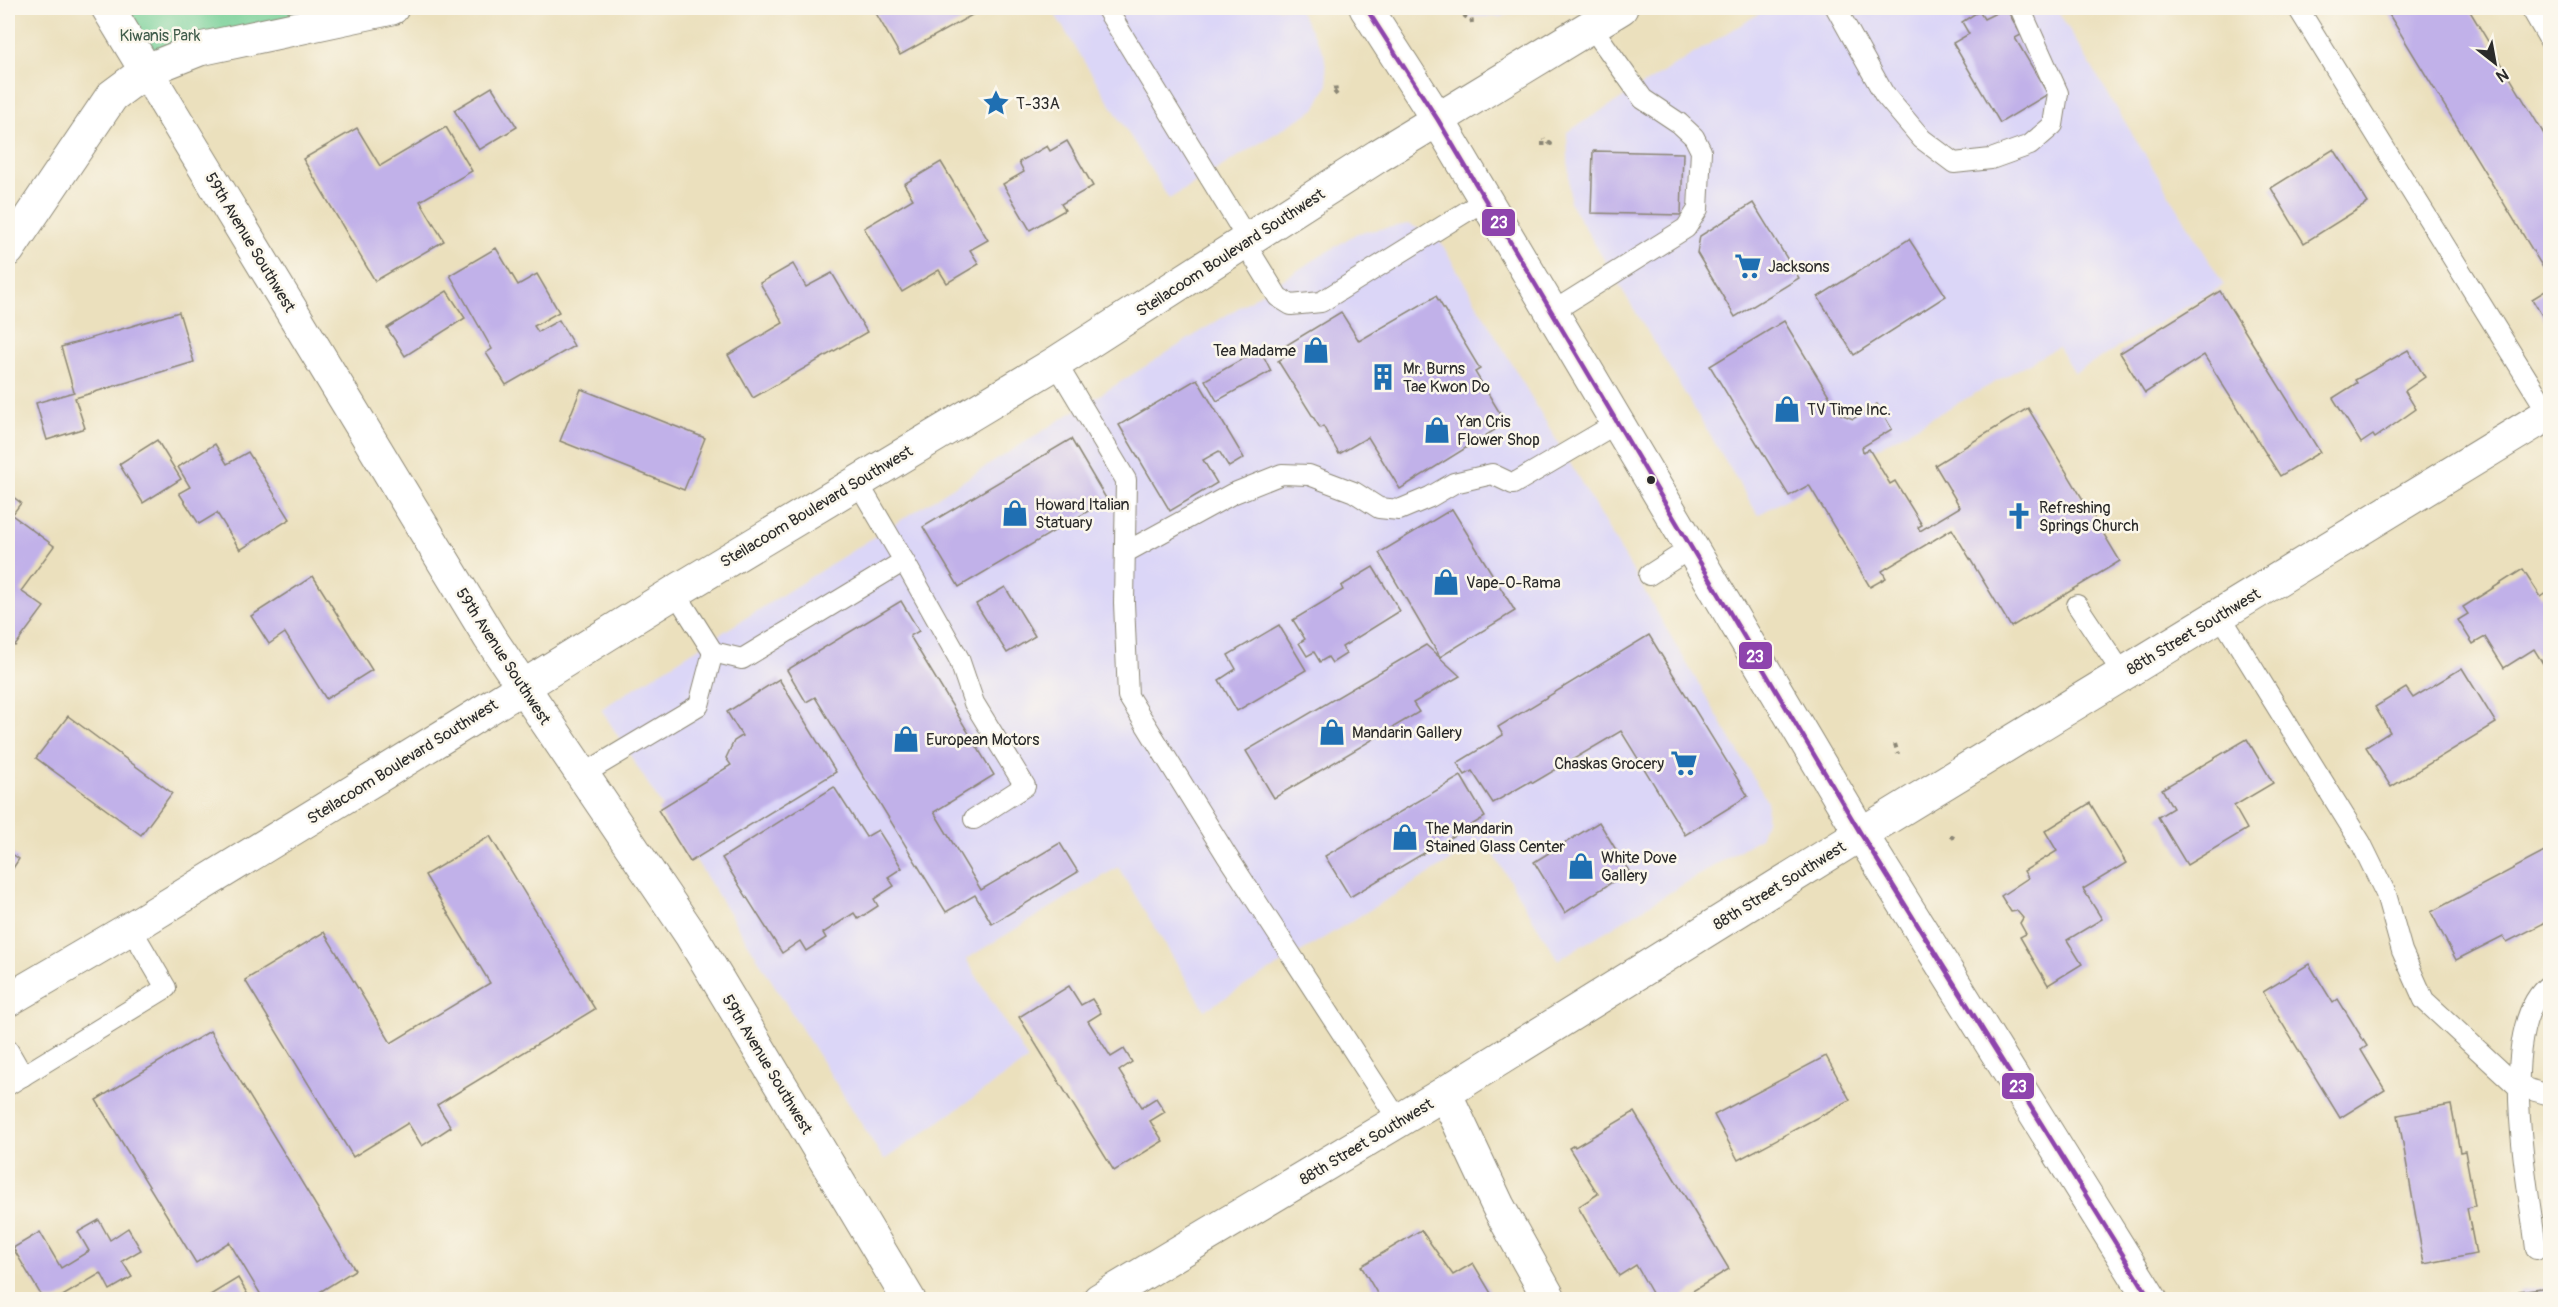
<svg xmlns="http://www.w3.org/2000/svg" width="2558" height="1307" viewBox="0 0 2558 1307" font-family="Pangolin,sans-serif">
<rect width="100%" height="100%" fill="#fbf7ec"/>
<filter id="ink" filterUnits="userSpaceOnUse"><feTurbulence type="fractalNoise" baseFrequency=".0167" numOctaves="2"/><feDisplacementMap in="SourceGraphic" scale="12" xChannelSelector="R" yChannelSelector="G"/><feConvolveMatrix kernelMatrix="1 2 1 2 8 2 1 2 1" color-interpolation-filters="sRGB"/></filter>
<filter id="wash" filterUnits="userSpaceOnUse"><feTurbulence type="fractalNoise" baseFrequency=".008" numOctaves="4" result="noise"/><feDisplacementMap in="SourceGraphic" scale="24" xChannelSelector="R" yChannelSelector="G"/><feGaussianBlur stdDeviation="1.35" result="paint"/><feColorMatrix in="noise" values="0 0 0 0 0 0 0 0 0 0 0 0 0 0 0 0 0 1.4 0 .05"/><feComposite in="paint" operator="in"/></filter>
<g filter="url(#wash)">
<rect width="100%" height="100%" fill="#ebe0bd"/>
<!-- built -->
<g fill="#dbd6f7">
<path d="M1051 8H1298L1324 53 1328 84 1315 109 1169 199Z"/>
<path d="M1458 8H1519L1502 17H1469Z"/>
<path d="M1768 8H2056L2224 285 2074 373 2058 347 1758 515 1570 203 1567 132Z"/>
<path d="M1409 224 1439 239 1767 801 1766 820 1760 838 1558 960 1485 840 1205 1010 1118 867 966 959 1028 1060 884 1160 601 709 1357 233Z"/>
</g>
<!-- green -->
<path fill="#75cf96" stroke="#507d60" stroke-width="1.5" d="M108 8H392L147 70Z"/>
<g id="blocks">
<!-- building -->
<g fill="#c1b1e9">
<path d="M873 8H971L974 14 900 55Z"/>
<path d="M2006 8 2021 35 2015 38 2048 94 2000 123 1953 43 1969 34 1962 22 1979 11 1984 19Z"/>
<path d="M2385 8H2468L2550 144V279Z"/>
<path d="M492 87 517 127 479 150 454 110Z"/>
<path d="M446 127 472 171 420 201 444 241 375 281 303 159 357 128 380 166Z"/>
<path d="M1067 141 1093 186 1061 204 1065 210 1030 230 1003 184 1024 172 1019 162 1047 146 1050 151Z"/>
<path d="M2334 149 2368 203 2304 243 2271 188Z"/>
<path d="M1593 151 1683 153 1681 215 1591 213Z"/>
<path d="M941 162 988 240 970 250 979 264 947 283 939 270 902 292 864 228 913 199 904 184Z"/>
<path d="M1753 203 1799 278 1735 317 1697 253 1700 236Z"/>
<path d="M1909 239 1946 296 1854 355 1818 297Z"/>
<path d="M496 248 518 285 537 274 559 312 534 326 538 332 559 320 574 346 506 385 486 353 492 349 450 275Z"/>
<path d="M793 264 806 287 832 273 867 332 753 398 728 355 783 323 760 283Z"/>
<path d="M2550 288V329L2532 299Z"/>
<path d="M447 291 465 318 405 356 387 328Z"/>
<path d="M2220 291 2320 452 2280 476 2204 355 2145 393 2120 353Z"/>
<path d="M1436 296 1480 369 1475 372 1506 423 1400 489 1368 437 1339 454 1323 426 1320 428 1278 361 1290 354 1285 346 1341 312 1359 341Z"/>
<path d="M179 312 194 362 75 398 85 428 47 440 36 403 74 392 61 347Z"/>
<path d="M1784 321 1840 414 1853 419 1877 404 1892 429 1862 447 1863 452 1869 449 1890 484 1895 481 1922 525 1918 527 1920 531 1960 507 1935 465 2028 408 2120 561 2011 627 1952 529 1882 571 1886 578 1870 587 1809 485 1789 496 1710 366Z"/>
<path d="M1260 349 1271 371 1217 401 1205 380Z"/>
<path d="M2408 350 2425 377 2405 391 2416 409 2375 438 2373 435 2361 443 2333 398 2357 383 2355 380Z"/>
<path d="M1197 379 1244 458 1229 467 1219 451 1203 460 1217 483 1170 511 1119 425Z"/>
<path d="M581 389 705 438 684 490 560 441Z"/>
<path d="M1071 439 1107 500 959 587 923 527Z"/>
<path d="M157 440 181 479 143 503 119 464Z"/>
<path d="M215 444 227 464 248 452 290 519 240 550 217 513 199 524 179 493 190 487 178 467Z"/>
<path d="M8 493 21 503 12 515 54 546 21 591 44 607 15 646 8 641Z"/>
<path d="M1452 509 1515 611 1440 657 1379 553Z"/>
<path d="M1373 567 1400 611 1342 647 1346 654 1332 663 1328 657 1320 662 1314 652 1307 656 1299 643 1305 639 1293 620 1343 590 1341 586Z"/>
<path d="M2523 569 2541 597 2550 591V675L2534 649 2504 668 2485 637 2473 644 2458 620 2468 614 2463 607Z"/>
<path d="M313 576 372 670 326 699 285 633 269 644 251 616Z"/>
<path d="M1005 587 1035 636 1007 653 976 604Z"/>
<path d="M901 601 919 631 910 636 994 775 934 812 981 890 1060 843 1078 872 992 924 975 895 946 912 815 697 806 702 787 670Z"/>
<path d="M1279 625 1306 670 1237 711 1219 680 1236 669 1228 655Z"/>
<path d="M1649 635 1748 796 1685 835 1621 731 1533 783 1531 781 1493 803 1472 771 1465 775 1457 763 1503 735 1498 727Z"/>
<path d="M1426 645 1460 676 1413 703 1419 712 1274 798 1246 751Z"/>
<path d="M2462 668 2496 723 2391 787 2366 747 2390 732 2375 707 2406 688 2413 698Z"/>
<path d="M779 679 836 772 690 862 658 810 731 765 726 758 734 741 742 736 727 712Z"/>
<path d="M68 716 172 793 141 835 36 758Z"/>
<path d="M2247 739 2273 783 2234 806 2247 829 2187 865 2158 817 2173 808 2162 789Z"/>
<path d="M1461 776 1485 817 1350 897 1325 856Z"/>
<path d="M834 787 866 837 878 830 902 868 888 877 894 886 874 899 878 906 858 919 854 913 823 933 826 938 806 951 800 941 782 953 722 858Z"/>
<path d="M2090 803 2126 863 2083 889 2102 919 2067 940 2082 964 2048 985 2020 937 2026 934 2020 923 2023 918 2017 911 2011 912 2001 896 2028 878 2024 871 2057 851 2045 831Z"/>
<path d="M1599 822 1629 871 1565 913 1534 862Z"/>
<path d="M490 836 595 1009 437 1105 451 1127 422 1146 408 1123 353 1157 245 980 324 932 391 1043 490 983 425 875Z"/>
<path d="M2550 849V920L2507 942 2503 936 2456 960 2431 912Z"/>
<path d="M8 851 19 859 8 876Z"/>
<path d="M2309 964 2333 1003 2338 999 2367 1046 2361 1050 2385 1090 2340 1118 2263 992Z"/>
<path d="M1069 986 1081 1005 1092 999 1101 1013 1088 1021 1111 1057 1124 1049 1132 1062 1119 1071 1142 1107 1156 1098 1165 1112 1150 1121 1163 1141 1114 1171 1019 1017Z"/>
<path d="M210 1031 355 1270 307 1300H264L229 1242 196 1263 96 1100Z"/>
<path d="M1826 1056 1850 1100 1738 1160 1714 1115Z"/>
<path d="M2451 1105 2460 1152 2465 1151 2475 1206 2467 1208 2476 1254 2424 1264 2398 1115Z"/>
<path d="M1634 1112 1729 1269 1678 1300H1656L1636 1265 1619 1276 1578 1207 1598 1194 1569 1148 1574 1145 1575 1147Z"/>
<path d="M99 1220 110 1240 128 1228 141 1250 122 1261 132 1277 110 1290 101 1273 56 1300H44L13 1248 40 1232 61 1268 89 1251 78 1232Z"/>
<path d="M1421 1230 1453 1275 1473 1263 1495 1300H1381L1361 1266Z"/>
<path d="M238 1278 251 1300H202Z"/>
<path d="M2550 1287V1300H2512L2520 1297 2519 1291Z"/>
</g>
</g>
</g>
<g filter="url(#ink)">
<use href="#blocks" fill-opacity="0" stroke="#8b8674" stroke-width="1.5"/>
<g fill="none" stroke-linecap="round" stroke-linejoin="round">
<defs>
<g id="service">
<path d="M1106 8 1248 240"/>
<path d="M1836 8 1884 94 1922 139 1954 163 1991 159 2030 145 2053 125 2058 93 2020 8"/>
<path d="M2298 8 2549 414"/>
<path d="M2531 8 2550 41"/>
<path d="M1245 243 1278 297 1291 305 1321 302 1485 200"/>
<path d="M1552 312 1686 228 1698 209 1701 151 1694 137 1679 123 1643 99 1591 26"/>
<path d="M1056 363 1126 480 1124 603 1128 696 1227 856 1399 1121"/>
<path d="M1126 552 1232 494 1282 474 1309 475 1354 492 1379 508 1399 510 1430 497 1454 483 1492 474 1513 484 1617 423"/>
<path d="M904 561 959 659 974 703 1025 786 974 819"/>
<path d="M1649 575 1691 548"/>
<path d="M675 592 713 652 742 659 904 561 857 481"/>
<path d="M2077 605 2123 674"/>
<path d="M2220 615 2361 843 2386 894 2402 951 2424 1000 2517 1086 2550 1095"/>
<path d="M582 775 699 705 713 652"/>
<path d="M8 1050 23 1076"/>
<path d="M8 1085 166 988 131 928"/>
<path d="M2536 1249C2529 1187 2494 1025 2550 984"/>
</g>
<g id="minor">
<path d="M108 8 490 638 691 935 909 1300"/>
<path d="M8 250 112 96 147 70 200 49 392 8"/>
<path d="M1445 1093 1498 1206 1550 1300"/>
<path d="M1099 1300 1445 1093 1861 834 2550 413"/>
</g>
<path id="secondary" d="M8 1000 131 928 452 731 675 592 1056 363 1378 156 1621 8"/>
<path id="primary" d="M1366 8 1438 120 1861 834 2151 1300"/>
</defs>
<!-- service casing -->
<use href="#service" stroke="#8b8674" stroke-width="22"/>
<!-- minor casing -->
<use href="#minor" stroke="#8b8674" stroke-width="35"/>
<!-- secondary casing -->
<use href="#secondary" stroke="#8b8674" stroke-width="35"/>
<!-- primary casing -->
<use href="#primary" stroke="#8b8674" stroke-width="35"/>
<!-- path -->
<g stroke="#8b8674" stroke-width="4" stroke-dasharray="4.5 4.5" stroke-linecap="butt">
<path d="M1464 18 1470 11 1472 23"/>
<path d="M1337 95 1332 89 1340 88"/>
<path d="M1541 144H1551L1544 139"/>
<path d="M1895 744 1898 754"/>
<path d="M1950 836 1956 839"/>
</g>
<!-- service -->
<use href="#service" stroke="#fff" stroke-width="20"/>
<!-- minor -->
<use href="#minor" stroke="#fff" stroke-width="33"/>
<!-- secondary -->
<use href="#secondary" stroke="#fff" stroke-width="33"/>
<!-- primary -->
<use href="#primary" stroke="#fff" stroke-width="33"/>
<defs>
<path id="bus-1" d="M1366 8 1438 120 1861 834 2151 1300"/>
</defs>
<!-- bus-1 casing -->
<use href="#bus-1" stroke="#fbf7ec" stroke-width="9"/>
<!-- bus-1 -->
<use href="#bus-1" stroke="#8e44ad" stroke-width="4.5"/>
</g>
</g>
<!-- icons -->
<defs>
<symbol id="sight-bare" viewBox="-9 -9 18 18"><path d="M0-6L1.8-2.2L6-1.7L2.9 1.2L3.7 5.4L0 3.3L-3.7 5.4L-2.9 1.2L-6-1.7L-1.8-2.2Z" fill="#1f6fb2" stroke="#fbf7ec" stroke-width="2.5" paint-order="stroke"/></symbol>
<symbol id="supermarket-bare" viewBox="-9 -9 18 18"><path d="M-6-5.5h2.5l.6 2H6L4.5 2H-2.5L-4.4-4H-6ZM-1.5 3.2a1.3 1.3 0 1 0 .1 0ZM3 3.2a1.3 1.3 0 1 0 .1 0Z" fill="#1f6fb2" stroke="#fbf7ec" stroke-width="2.5" paint-order="stroke"/></symbol>
<symbol id="shop-bare" viewBox="-9 -9 18 18"><path d="M-5-2.5h2.3a2.7 3.5 0 0 1 5.4 0H5L5.5 6h-11ZM-1.5-2.5h3a1.5 2.3 0 0 0-3 0Z" fill="#1f6fb2" stroke="#fbf7ec" stroke-width="2.5" paint-order="stroke"/></symbol>
<symbol id="building-bare" viewBox="-9 -9 18 18"><path d="M-4-6H4V6H1V3H-1V6H-4ZM-2.5-4.3h1.7v1.8h-1.7ZM.8-4.3h1.7v1.8H.8ZM-2.5-1h1.7V.8h-1.7ZM.8-1h1.7V.8H.8Z" fill="#1f6fb2" stroke="#fbf7ec" stroke-width="2.5" paint-order="stroke"/></symbol>
<symbol id="church-bare" viewBox="-9 -9 18 18"><path d="M-1.2-6h2.4v3.5h3.3v2.4h-3.3V6h-2.4V-.1h-3.3v-2.4h3.3Z" fill="#1f6fb2" stroke="#fbf7ec" stroke-width="2.5" paint-order="stroke"/></symbol>
</defs>
<g fill-rule="evenodd">
<use href="#sight-bare" x="977" y="84" width="38" height="38"/>
<use href="#supermarket-bare" x="1729" y="247" width="38" height="38"/>
<use href="#shop-bare" x="1297" y="331" width="38" height="38"/>
<use href="#building-bare" x="1364" y="358" width="38" height="38"/>
<use href="#shop-bare" x="1768" y="390" width="38" height="38"/>
<use href="#shop-bare" x="1418" y="411" width="38" height="38"/>
<use href="#shop-bare" x="996" y="494" width="38" height="38"/>
<use href="#church-bare" x="2000" y="497" width="38" height="38"/>
<use href="#shop-bare" x="1427" y="563" width="38" height="38"/>
<use href="#shop-bare" x="1313" y="713" width="38" height="38"/>
<use href="#shop-bare" x="887" y="720" width="38" height="38"/>
<use href="#supermarket-bare" x="1665" y="744" width="38" height="38"/>
<use href="#shop-bare" x="1386" y="818" width="38" height="38"/>
<use href="#shop-bare" x="1562" y="847" width="38" height="38"/>
</g>
<!-- markers -->
<circle fill="#2b2b2b" stroke="#fbf7ec" stroke-width="2" cx="1651" cy="480" r="5"/>
<g text-anchor="middle" stroke-width="5" stroke-linejoin="round" paint-order="stroke">
<!-- park labels -->
<g font-size="16" fill="#415c4b" stroke="#fbf7ec">
<text x="160" y="41">Kiwanis Park</text>
</g>
<!-- poi labels -->
<g font-size="16" fill="#2b2b2b" stroke="#fbf7ec" text-anchor="start">
<text x="1016" y="109">T-33A</text>
<text x="1768" y="272">Jacksons</text>
<text x="1296" y="356" text-anchor="end">Tea Madame</text>
<text x="1403" y="374">Mr. Burns<tspan x="1403" dy="18">Tae Kwon Do</tspan></text>
<text x="1807" y="415">TV Time Inc.</text>
<text x="1457" y="427">Yan Cris<tspan x="1457" dy="18">Flower Shop</tspan></text>
<text x="1035" y="510">Howard Italian<tspan x="1035" dy="18">Statuary</tspan></text>
<text x="2039" y="513">Refreshing<tspan x="2039" dy="18">Springs Church</tspan></text>
<text x="1466" y="588">Vape-O-Rama</text>
<text x="1352" y="738">Mandarin Gallery</text>
<text x="926" y="745">European Motors</text>
<text x="1664" y="769" text-anchor="end">Chaskas Grocery</text>
<text x="1425" y="834">The Mandarin<tspan x="1425" dy="18">Stained Glass Center</tspan></text>
<text x="1601" y="863">White Dove<tspan x="1601" dy="18">Gallery</tspan></text>
</g>
<!-- street labels -->
<g font-size="16" fill="#2b2b2b" stroke="#fbf7ec">
<text transform="translate(251 242) rotate(59)" y="6">59th Avenue Southwest</text>
<text transform="translate(1230 252) rotate(-33)" y="6">Steilacoom Boulevard Southwest</text>
<text transform="translate(816 506) rotate(-31)" y="6">Steilacoom Boulevard Southwest</text>
<text transform="translate(2193 631) rotate(-31)" y="6">88th Street Southwest</text>
<text transform="translate(504 656) rotate(57)" y="6">59th Avenue Southwest</text>
<text transform="translate(402 761) rotate(-32)" y="6">Steilacoom Boulevard Southwest</text>
<text transform="translate(1779 885) rotate(-32)" y="6">88th Street Southwest</text>
<text transform="translate(768 1064) rotate(59)" y="6">59th Avenue Southwest</text>
<text transform="translate(1366 1141) rotate(-31)" y="6">88th Street Southwest</text>
</g>
</g>
<g stroke="#fbf7ec" stroke-width="2">
<rect x="1481" y="208" width="35" height="29" rx="6" fill="#8e44ad"/>
<rect x="1738" y="641" width="35" height="29" rx="6" fill="#8e44ad"/>
<rect x="2001" y="1072" width="34" height="28" rx="6" fill="#8e44ad"/>
</g>
<g font-size="16" text-anchor="middle" font-weight="bold" fill="#fff">
<text x="1499" y="228">23</text>
<text x="1755" y="662">23</text>
<text x="2018" y="1092">23</text>
</g>
<!-- margin -->
<rect width="2558" height="1307" fill="none" stroke="#fbf7ec" stroke-width="30"/>
<!-- north arrow -->
<g transform="translate(2495 63) rotate(149)" stroke="#fbf7ec" stroke-width="4.5" paint-order="stroke">
<path d="M0-4.5L10 22L0 15L-10 22Z" fill="#2b2b2b"/>
<text y="-9" font-size="16" font-weight="bold" text-anchor="middle" fill="#2b2b2b">N</text>
</g>
</svg>
